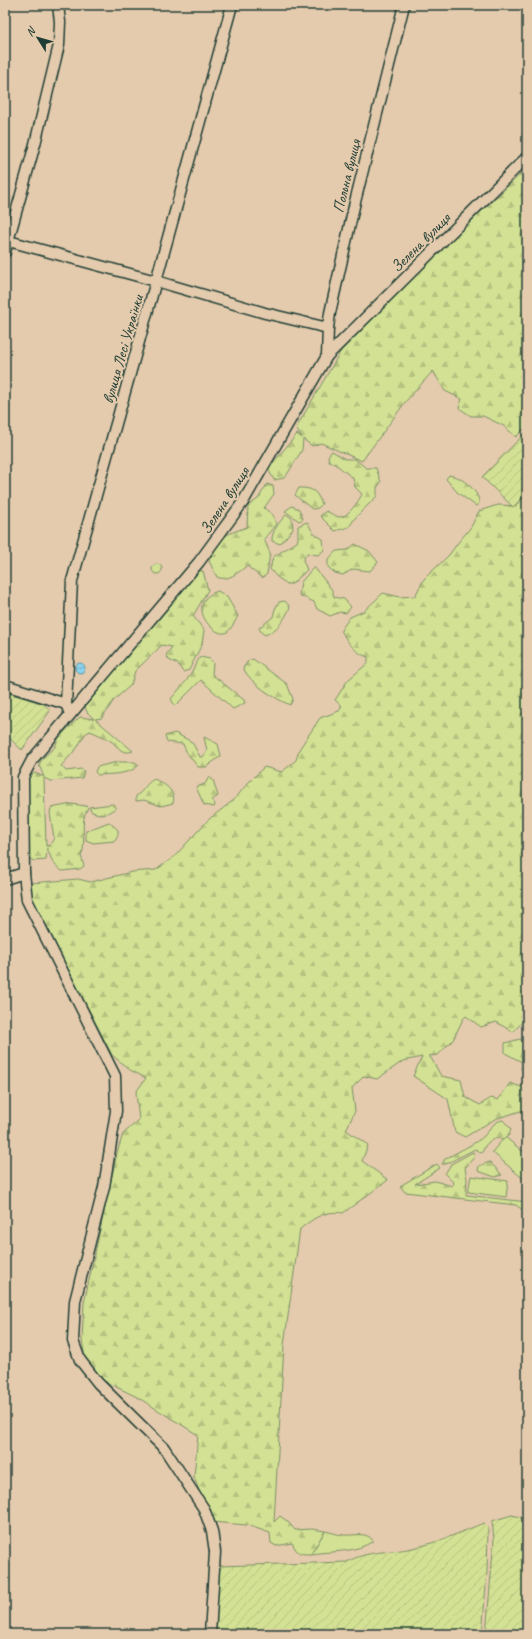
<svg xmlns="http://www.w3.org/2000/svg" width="532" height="1639" viewBox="0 0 532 1639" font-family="Caveat,sans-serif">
<defs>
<pattern id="forest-firs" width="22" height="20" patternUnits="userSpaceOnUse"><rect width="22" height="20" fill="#d3e194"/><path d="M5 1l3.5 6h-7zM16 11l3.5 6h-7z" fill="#b5c280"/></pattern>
<pattern id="garden-furrows" width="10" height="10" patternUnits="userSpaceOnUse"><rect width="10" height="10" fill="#d3e194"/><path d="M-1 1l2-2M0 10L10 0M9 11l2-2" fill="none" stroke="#b5c280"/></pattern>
<pattern id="water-rules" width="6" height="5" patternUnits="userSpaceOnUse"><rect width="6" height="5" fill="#8cd3ee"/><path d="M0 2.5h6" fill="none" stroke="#78b6cd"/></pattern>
</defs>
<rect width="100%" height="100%" fill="#e5cbad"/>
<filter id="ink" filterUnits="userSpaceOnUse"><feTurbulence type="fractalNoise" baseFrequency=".025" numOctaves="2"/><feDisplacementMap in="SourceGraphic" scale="8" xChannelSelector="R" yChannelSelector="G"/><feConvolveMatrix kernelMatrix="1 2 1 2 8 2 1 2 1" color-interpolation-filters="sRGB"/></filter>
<g filter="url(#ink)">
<!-- grass -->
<g fill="#d3e194" stroke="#798f64">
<circle cx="157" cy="569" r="5"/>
<path d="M505 1137 527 1155V1182L492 1152Z"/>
<path d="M471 1176 508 1181 506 1197 468 1192Z"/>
<path d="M325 1531C331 1532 338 1535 344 1535 354 1536 367 1531 373 1541 357 1553 330 1551 311 1554Z"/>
</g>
<!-- forest -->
<g fill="url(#forest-firs)" stroke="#798f64">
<path d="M527 168V426L516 437 504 426 483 416H471L459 408 462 399 445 391 433 371 406 401 362 461 321 443 312 446 303 439 302 450 288 473 284 478 274 480 268 469 297 434 302 438 296 428 341 351 423 267Z"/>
<path d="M332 451 345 459H355L366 468H376L381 482 377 488V496L355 518 349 527 335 531 320 516 326 511C330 513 335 516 339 517 347 518 359 501 362 494L355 487 353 478C343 471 340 466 329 461L328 456Z"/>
<path d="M449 475C453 476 459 477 462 480 469 484 480 495 479 503L476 506 458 493 446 479Z"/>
<path d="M267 484 273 486 274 494 264 508 273 515 276 524 264 539 270 553 267 574 262 578 247 566C238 572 228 582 217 577L209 561C219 535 223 536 247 527L248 506 258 499Z"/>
<path d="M299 488C314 488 316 491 322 504L318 508 312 509 295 495Z"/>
<path d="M527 493V1017L513 1032 496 1022 481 1027 466 1016 463 1019 453 1040 438 1055 428 1056 431 1058 441 1076 461 1080 465 1097 480 1105 491 1098 498 1100 510 1083 521 1087 527 1079V1109L495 1119 465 1137 455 1132 448 1099 413 1076 422 1057 403 1061 377 1079 364 1076 352 1088 355 1111 346 1130 368 1145 362 1161 388 1180 343 1213C325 1210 314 1218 300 1229L284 1345 274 1522 280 1516 288 1522 295 1530 312 1529 325 1531 311 1554C299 1554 298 1554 292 1543L276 1546 271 1543 270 1533 247 1525 211 1522 194 1477 198 1435 137 1397 102 1380 85 1358 82 1340 84 1303 117 1153 123 1134 139 1120 136 1092 146 1078 130 1070 112 1055 32 899 31 883 78 879 90 882 132 872 156 870 174 857 208 820 235 799 247 784 264 767 282 772 296 760 300 748 320 718 339 711 342 706 335 700 348 680 368 663V657C355 653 347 642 341 630L350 617 364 611 383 593 400 597 415 596 424 579 449 555 457 544 471 527 479 511 498 505 516 506Z"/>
<path d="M292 506 299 509 303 519 299 521 285 511Z"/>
<path d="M286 515H288L292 519 293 529 280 544 272 541C271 532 280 521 286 515Z"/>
<path d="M307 522 314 534 323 539 324 550 318 555 307 553 303 560 307 570 292 584H287L277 577 270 569 273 557 297 542 298 539V526Z"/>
<path d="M355 544 369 551 378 562 370 571 353 569 343 575 335 573 328 567V560L336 551 348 550Z"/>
<path d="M314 567 332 590 334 597 344 599 351 607 346 613 340 612 330 616 317 609 314 602 299 595 301 582Z"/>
<path d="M198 571H203L208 590 193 616 204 630 202 644 189 670 183 672 178 664 169 660 166 655 172 647 162 645 135 671 131 685 114 700 102 718 95 719 133 751C121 755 119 747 111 741 105 737 97 734 90 731L85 734 77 748 61 766 66 771 81 769 84 771 82 778 51 781 44 778 46 846 50 845 54 838 50 813 51 808 72 804 86 806 88 808C78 822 88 841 81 856L84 866 80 869 62 871 53 863 47 848 46 860 34 861 28 858 27 777 35 773 44 777 39 765 42 759 55 747 59 737 80 717 94 719 87 712 84 704 94 688 154 625Z"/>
<path d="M218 591 227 597 238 616C235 621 230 632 225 633 212 636 184 602 218 591Z"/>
<path d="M285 601 290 607C285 619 278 630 265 635L261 632 259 628 273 617 275 609 279 602Z"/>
<path d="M200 657 210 659 213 663 212 674 214 676 244 700 245 703 233 709 201 680 175 706 171 699 187 680Z"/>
<path d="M253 659 287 684 293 699 290 705C274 698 251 684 243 668L248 661Z"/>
<path d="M175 733 192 742 200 757H203L207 751 204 737 218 744 221 756 206 767H198L187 753 183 744 167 742 165 736Z"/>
<path d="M117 762H135L139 765C130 775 110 774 98 775L95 772 97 767Z"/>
<path d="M209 777 213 780 218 796 212 800 215 804 214 807 204 805 196 787 205 784Z"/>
<path d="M154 779C163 783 177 791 173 803L161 806 144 800 136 801V796C145 790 144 785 154 779Z"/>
<path d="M113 804 116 808 104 815 92 812 89 807Z"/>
<path d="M109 822 118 830V835L114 841 93 843 86 840V831Z"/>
<path d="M520 1039 526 1044 527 1075 524 1074 521 1069 522 1062 505 1053V1043Z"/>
<path d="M503 1120 511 1129 509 1135 503 1140 498 1138C489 1140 485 1144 482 1153L475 1149 446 1164H442L445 1159C455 1153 477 1143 484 1136 491 1129 492 1122 503 1120Z"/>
<path d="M473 1152 475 1156 465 1168 467 1179 466 1195 527 1202V1210L524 1211 516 1205 405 1192 400 1186 437 1164 440 1168 415 1184 435 1181 452 1186 454 1183 445 1174 451 1164Z"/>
<path d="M490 1162 502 1175 495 1177 478 1171 479 1166Z"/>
</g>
<!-- garden -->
<g fill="url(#garden-furrows)" stroke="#798f64">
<path d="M527 431V493L513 507 482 477Z"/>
<path d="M5 692 44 704 50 711 22 750 5 734Z"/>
<path d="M512 1515 527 1519V1634H486L494 1539 492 1521Z"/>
<path d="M484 1523 488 1527 487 1573 482 1634H214L218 1566 347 1562C367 1550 391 1553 413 1548 437 1543 461 1532 484 1523Z"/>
</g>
<!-- water -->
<circle fill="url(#water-rules)" stroke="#6097a4" cx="80" cy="668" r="5"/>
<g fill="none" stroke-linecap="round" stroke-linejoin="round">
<defs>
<g id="minor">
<path d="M5 240 156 281 265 313 328 328"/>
<path d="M5 252 35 144 59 45 60 22 58 5"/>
<path d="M327 356 328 328 330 313 355 202 404 5"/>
<path d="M5 685 66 704"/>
<path d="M70 714 66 704 72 581 156 281 232 5"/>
<path d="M5 879 24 873"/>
<path d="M210 1634 215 1552 212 1531 204 1509 164 1448 98 1383 80 1360 73 1341 75 1301 104 1187 116 1111 115 1076 27 900 24 873 23 777 32 760 199 562 243 502 327 356 527 157"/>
</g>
</defs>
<!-- minor casing -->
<use href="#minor" stroke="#1f3d34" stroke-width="13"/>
<!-- minor -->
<use href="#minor" stroke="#e5cbad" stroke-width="10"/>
</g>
</g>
<g text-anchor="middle" stroke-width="4" stroke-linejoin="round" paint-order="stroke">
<!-- street labels -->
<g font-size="16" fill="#1f3d34" stroke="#e5cbad">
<text transform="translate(346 176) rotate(-76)" y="6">Польна вулиця</text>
<text transform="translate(420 242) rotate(-45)" y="6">Зелена вулиця</text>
<text transform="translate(122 349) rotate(-74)" y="6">вулиця Лесі Українки</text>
<text transform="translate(224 500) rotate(-57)" y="6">Зелена вулиця</text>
</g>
</g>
<!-- margin -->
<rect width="532" height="1639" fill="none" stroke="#e5cbad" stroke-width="20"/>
<rect x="10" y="10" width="512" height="1619" fill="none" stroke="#1f3d34" stroke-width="1.5" filter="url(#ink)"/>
<!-- north arrow -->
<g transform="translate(38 38) rotate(307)" stroke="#e5cbad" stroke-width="3" paint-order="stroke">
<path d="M0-3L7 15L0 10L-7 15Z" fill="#1f3d34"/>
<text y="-6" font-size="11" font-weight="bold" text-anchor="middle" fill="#1f3d34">N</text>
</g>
</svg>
